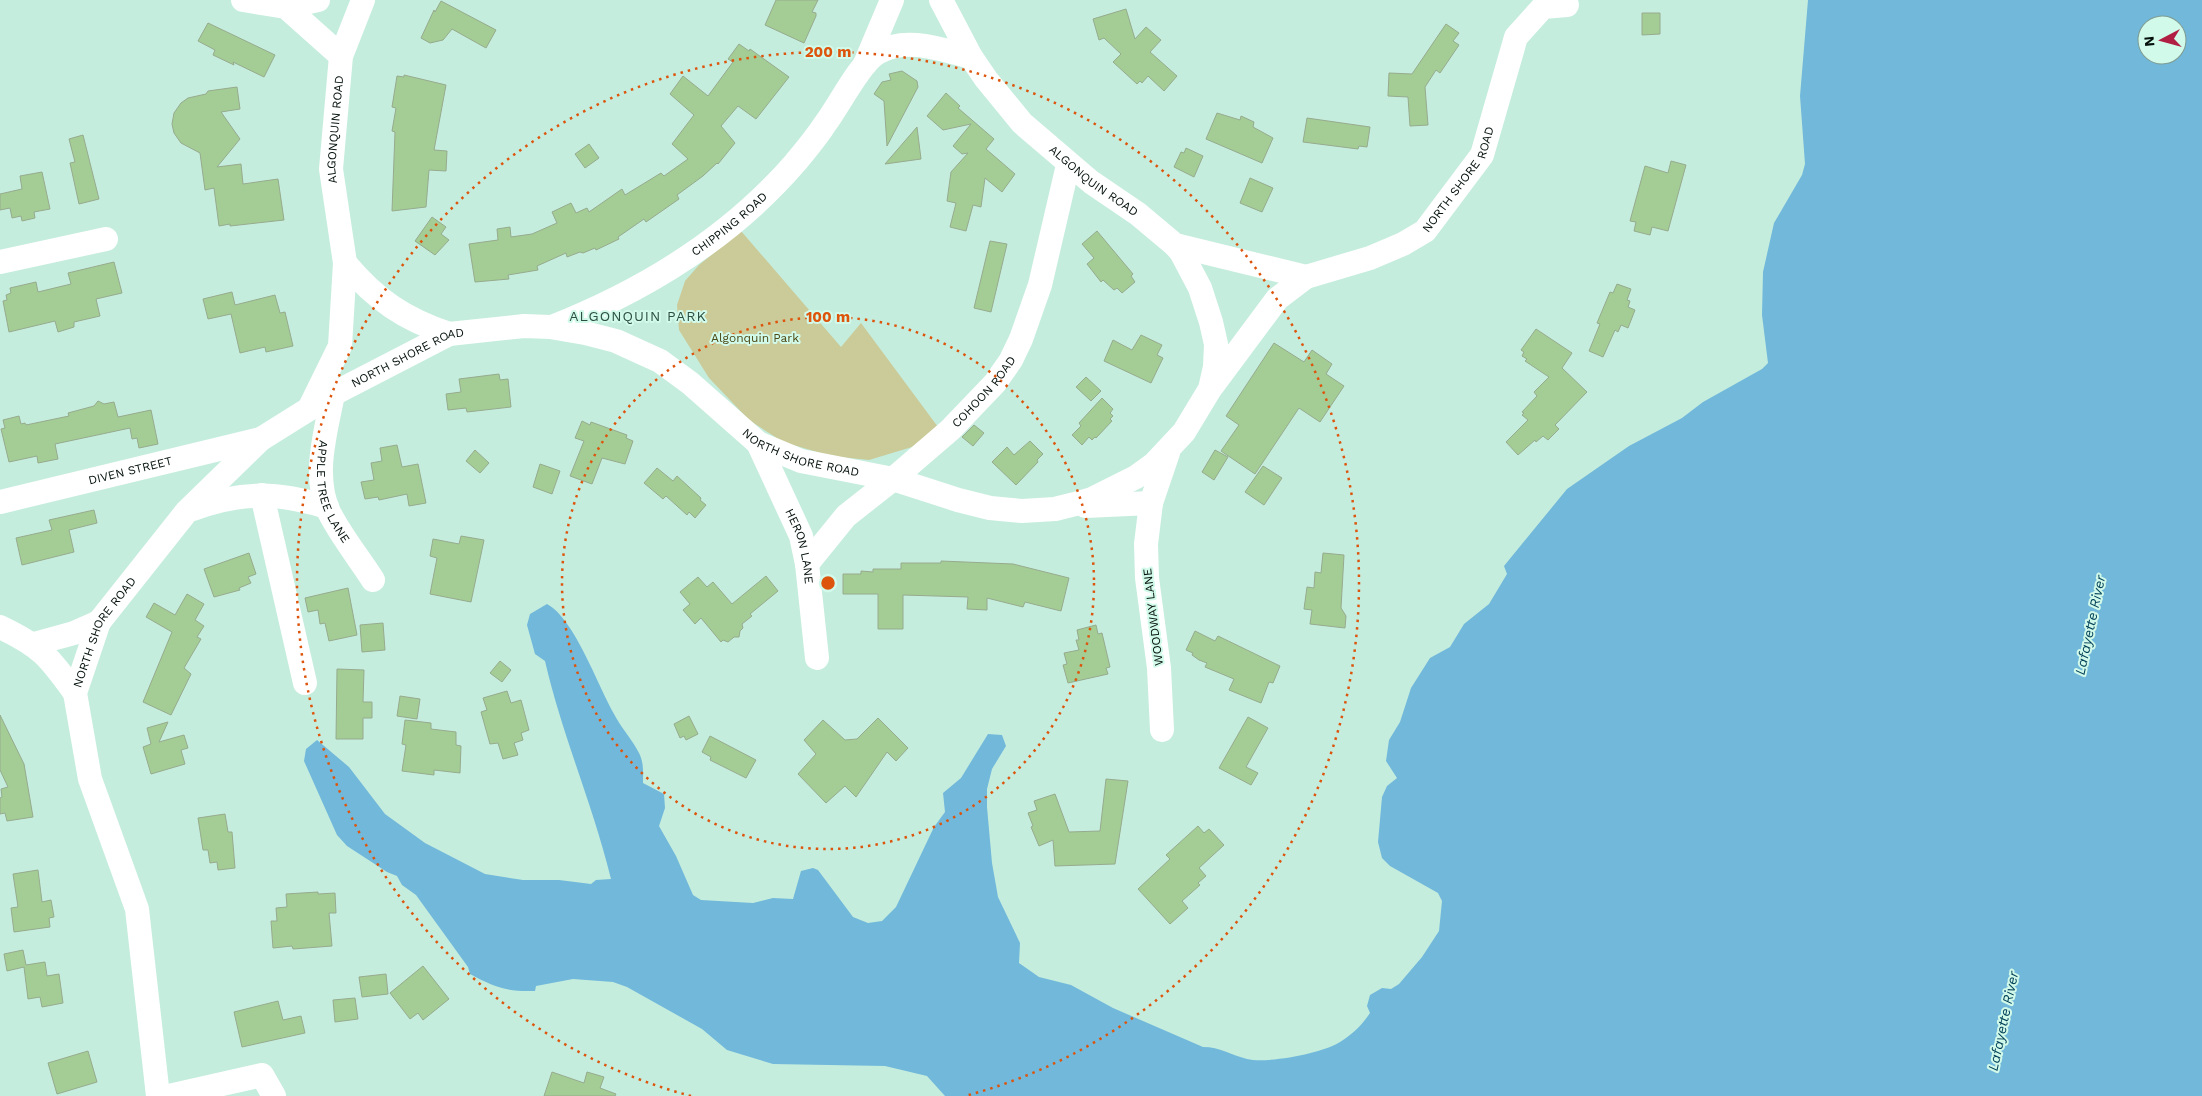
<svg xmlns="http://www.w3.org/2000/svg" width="2202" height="1096" viewBox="0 0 2202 1096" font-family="'Work Sans',sans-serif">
<rect width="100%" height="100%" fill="#c5eddd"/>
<!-- green -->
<path fill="#cbca99" d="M741 231 841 347 861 323 938 427 912 447 869 460 831 456 783 442 749 420 709 378 679 330 677 305 685 281 699 265Z"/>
<!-- water -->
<path fill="#71b8db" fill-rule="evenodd" d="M1808 0H2202V1096H945L927 1076 885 1066 773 1064 727 1050 702 1029 627 987 613 982 573 979 536 986 535 991C507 992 494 987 470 974L468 967 416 895 402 885 397 876 387 872 347 846 337 835 304 761 306 749 317 740 349 767 385 814 425 843 485 874 523 880H559L591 884 596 880 611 879C593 805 562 735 545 661L535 654 527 625 530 614 547 604C574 618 598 686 614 714 621 728 632 739 639 753 644 763 643 772 643 783L664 794 665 808 659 826 676 856 693 895 701 900 753 903 773 898 793 899 801 871 813 868 818 870 853 917 868 923 882 921 896 907 934 827 945 812 943 793 961 778 988 734 1002 735 1006 746 992 769 987 789V807L992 863 998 897 1020 943 1019 963 1039 977 1071 985 1113 1008 1203 1047C1220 1047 1231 1055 1247 1059 1267 1064 1323 1053 1340 1042 1353 1034 1362 1025 1370 1013L1367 1006 1370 995 1382 988 1391 989 1399 984 1422 957 1439 931 1442 901 1438 893 1390 866 1382 858 1378 842 1382 797 1387 786 1397 778 1386 761 1389 740 1400 722 1411 688 1430 658 1450 647 1464 624 1489 604 1507 574 1504 566 1567 489 1629 446 1682 418 1703 402 1762 369 1768 363 1762 315 1763 272 1774 223 1802 175 1805 164 1800 96ZM2147 25H2177V55H2147Z"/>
<!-- building -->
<g fill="#a4cd95" stroke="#96ab8e">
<path d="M776 0H818L812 12 816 13V16L804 43 765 25Z"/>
<path d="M441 1 496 30 486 48 452 29 443 40 430 43 421 38 434 10 435 12Z"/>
<path d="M1126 9 1135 39 1146 27 1161 40 1150 52 1177 76 1164 91 1148 76 1142 83 1140 81 1137 84 1113 62 1121 54 1104 38 1099 40 1093 19Z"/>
<path d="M1642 13H1660V34L1642 35Z"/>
<path d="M208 23 275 55 264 77 233 62 234 65 213 55 215 50 198 41Z"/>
<path d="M1446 24 1459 33 1453 41 1459 45 1440 73 1436 70 1425 87 1428 125 1410 126 1408 97 1388 96 1389 73 1412 74Z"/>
<path d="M739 44 749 51 750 49 789 77 756 119 738 106 721 126 735 143 718 164 717 163 703 176 677 195 679 199 646 222 644 219 618 237 619 239 596 250 595 248 583 253 580 252 567 257 566 253 537 266 538 270 508 275 509 279 475 282 469 244 498 240 497 229 510 227 511 237 532 234 557 223 552 212 571 203 576 213 587 208 589 212 622 189 625 195 661 173 664 176 688 159 672 144 694 115 670 94 683 76 708 96 733 62 728 59Z"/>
<path d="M902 71 917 81 918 87 887 146 884 101 874 94 882 82 891 80 889 74Z"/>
<path d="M404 75 446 85 434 150 447 151 446 171 429 170 426 207 392 211 395 132 392 131 396 108 392 107 397 76 404 77Z"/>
<path d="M237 87 240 109 221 112 240 139 217 167 241 164 243 184 278 179 284 220 230 226V224L219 226 214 188 205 190 200 153 181 143 174 133 172 124 174 113 181 103 188 98 206 94 208 91Z"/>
<path d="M946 93 960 106 958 108 994 139 986 149 1015 174 1002 192 985 178 981 207 973 205 966 231 950 227 956 203 947 201 951 172 968 153 962 154 953 146 971 124 943 130 927 116Z"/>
<path d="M1217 113 1240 120 1241 116 1254 122 1253 127 1273 138 1262 163 1206 139Z"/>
<path d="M1307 118 1370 127 1367 147 1359 146 1358 149 1303 142Z"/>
<path d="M917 127 921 159 885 164Z"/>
<path d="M83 135 99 199 79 204 70 163 75 162 69 139Z"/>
<path d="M589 144 599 158 585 168 575 154Z"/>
<path d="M1186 148 1203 156 1194 177 1174 167 1181 152 1184 153Z"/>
<path d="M1671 161 1686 165 1668 231 1652 227 1650 235 1634 231 1636 222 1630 221 1645 166 1668 173Z"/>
<path d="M42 172 50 209 34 212 35 218 22 221 21 216 12 218 10 208 0 210V194L22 189 20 176Z"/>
<path d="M1250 178 1273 188 1262 212 1240 203Z"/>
<path d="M432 217 446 227 441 234 449 240 435 255 415 241Z"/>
<path d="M1097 231 1133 274 1131 276 1135 282 1122 293 1117 288 1114 290 1103 280 1101 282 1087 264 1094 258 1082 244Z"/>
<path d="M990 241 1007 244 991 312 974 308Z"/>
<path d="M114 262 122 293 96 299 100 316 74 322V327L58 332 55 321 9 332 3 301 7 300 6 295 11 293 10 288 36 282 38 292 71 284 68 273Z"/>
<path d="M1617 284 1631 289 1627 300 1630 301 1628 307 1635 310 1628 328 1621 325 1618 332 1615 330 1603 357 1589 351 1600 324 1597 323 1610 292 1613 293Z"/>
<path d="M232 292 235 305 275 295 280 313 285 312 293 346 266 352 265 347 240 353 231 314 208 319 203 299Z"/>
<path d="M1536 329 1572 353 1562 368 1587 392 1555 425 1559 429 1548 440 1543 436 1536 442 1535 440 1518 455 1506 442 1528 420 1522 415 1524 413 1522 412 1537 396 1534 392 1549 377 1525 361 1527 359 1522 356 1524 352 1521 350Z"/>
<path d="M1141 335 1162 345 1157 355 1163 358 1151 383 1104 361 1113 340 1132 350Z"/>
<path d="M1274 343 1304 362 1312 350 1332 364 1326 374 1344 386 1320 422 1299 408 1255 474 1221 451 1239 425 1226 416Z"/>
<path d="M499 374 500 380 508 379 511 407 467 412 466 408 448 410 446 394 461 392 459 379Z"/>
<path d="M1086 377 1101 391 1091 401 1076 387Z"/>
<path d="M1102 398 1113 409 1110 413 1113 416 1110 419 1112 421 1096 438 1095 437 1092 440 1089 437 1082 445 1072 435 1081 426 1079 423Z"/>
<path d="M98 401 104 404 114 402 118 417 151 410 158 444 139 448 137 438 132 439 130 428 55 444 58 459 38 463 37 456 9 462 1 429 5 428 3 420 19 416 21 424 25 423 26 425 69 416 68 413 94 406Z"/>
<path d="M582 421 590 425 591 422 627 435 626 438 633 441 625 464 602 458 592 484 570 476 584 441 575 438Z"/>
<path d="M974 425 984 433 973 446 962 437Z"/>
<path d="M1030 441 1043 454 1037 460 1038 462 1016 485 992 462 1007 447 1014 455Z"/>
<path d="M397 445 402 467 418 464 426 503 409 506 407 494 379 500 378 497 365 499 361 482 374 480 371 463 382 461 380 448Z"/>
<path d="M475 450 489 463 480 473 466 461Z"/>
<path d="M1215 450 1228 457 1214 480 1202 472Z"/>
<path d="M540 464 560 471 552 494 533 487Z"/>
<path d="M1263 466 1282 478 1264 505 1245 492Z"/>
<path d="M657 468 673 481 677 476 701 498 700 500 706 505 695 518 689 512 687 515 666 496 663 499 644 483Z"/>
<path d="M94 510 97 523 69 530 74 552 22 565 16 538 52 530 49 520Z"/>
<path d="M461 536 484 540 471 602 430 594 437 558 430 556 433 539 459 544Z"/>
<path d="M249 553 256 574 248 577 251 583 239 588 240 590 214 597 204 569Z"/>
<path d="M1323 553 1344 555 1341 608 1346 616 1345 628 1310 624 1312 610 1304 609 1307 587 1314 588 1315 572 1321 573Z"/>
<path d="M941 561 1013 564 1069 578 1061 611 1025 602 1023 607 987 598V610L967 609 968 597 903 595V629H878V594H843V574H861V571L873 572V569H901V563H941Z"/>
<path d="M766 576 778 591 750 614 752 616 742 624 743 628 740 631 739 637H734L728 642 723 640 721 642 701 618 695 624 683 610 690 604 680 592 698 577 707 587 713 582 732 604Z"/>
<path d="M348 588 357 635 329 641 325 623 320 624 318 610 308 612 305 598Z"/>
<path d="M187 594 204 604 195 620 204 626 197 637 201 639 184 668 191 674 171 715 143 702 172 632 146 617 154 603 175 615Z"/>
<path d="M383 623 385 650 362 652 360 625Z"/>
<path d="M1096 625 1098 634 1102 633 1110 667 1106 668 1108 674 1068 683 1063 665 1067 664 1064 653 1079 650 1076 640H1079L1077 630Z"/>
<path d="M1195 631 1215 641 1218 636 1280 666 1273 683 1269 682 1261 703 1229 690 1234 679 1205 667 1207 663 1199 660 1192 655 1193 653 1186 650Z"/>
<path d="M500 661 511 670 502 682 490 673Z"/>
<path d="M337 669 364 670 363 702H372V718H363V739H336Z"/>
<path d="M507 691 511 703 521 700 529 730 521 733 523 740 514 743 518 755 503 759 498 743 490 744 481 712 487 710 483 698Z"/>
<path d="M400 696 420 699 417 719 397 716Z"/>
<path d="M0 715 24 764 33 817 7 821 5 813 0 814V798L2 797 1 789 8 787 0 770Z"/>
<path d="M689 716 698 734 686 740 684 736 680 738 674 724Z"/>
<path d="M1248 717 1268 728 1246 767 1258 773 1251 785 1219 768Z"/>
<path d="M878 718 908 748 896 761 887 752 856 797 845 786 826 803 798 774 816 754 804 740 823 720 845 740 857 739Z"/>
<path d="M405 720 431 723V729L456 732V745L461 746 460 773 434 770V775L402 771 406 745 402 744Z"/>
<path d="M168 722 159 742 184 735 188 748 181 750 185 764 151 774 143 747 151 744 147 728Z"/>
<path d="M710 736 756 760 746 778 710 760 711 757 702 752Z"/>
<path d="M1106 779 1128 781 1115 864 1055 866 1053 840 1039 846 1031 827 1033 826 1028 813 1037 810 1034 801 1055 794 1069 832 1100 831Z"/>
<path d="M225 814 228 832H232L235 868 218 870 217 862 210 863 208 850H203L198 818Z"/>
<path d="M1198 826 1204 833 1209 829 1224 845 1199 868 1206 876 1198 883 1200 885 1182 901 1188 908 1170 924 1138 889 1170 859 1166 855Z"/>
<path d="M38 870 42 902 51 900 54 917 49 918 50 927 14 932 11 908 18 907 13 874Z"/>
<path d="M318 892V894L335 893 336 913H329L332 946 293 949 292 946 273 948 271 921H277L276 908 287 907 286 894Z"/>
<path d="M23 950 26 965 45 962 47 976 59 974 63 1003 42 1007 40 997 28 999 24 967 7 971 4 954Z"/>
<path d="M423 966 449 999 423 1020 418 1013 410 1019 390 993Z"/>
<path d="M386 974 388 994 362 997 359 977Z"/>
<path d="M355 998 358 1019 335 1022 333 1000Z"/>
<path d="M278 1001 283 1020 301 1016 305 1033 242 1047 234 1012Z"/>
<path d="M88 1051 97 1082 57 1094 48 1063Z"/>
<path d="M552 1072 584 1083 587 1072 604 1077 600 1088 616 1094 615 1096H544Z"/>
</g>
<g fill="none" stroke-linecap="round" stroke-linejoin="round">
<!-- minor -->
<g stroke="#fff" stroke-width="24">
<path d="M243 0 286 7 341 56"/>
<path id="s1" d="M941 0 971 57 986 79 1022 123 1091 182 1138 214 1175 245 1306 277"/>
<path d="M286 7 318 0"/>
<path d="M865 64 892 0"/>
<path d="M0 262 106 239"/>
<path d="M345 263C376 300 404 319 449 334"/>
<path id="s2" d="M552 327C643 291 730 238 795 163 805 151 816 138 825 124 839 106 860 62 879 52 907 36 942 50 971 57"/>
<path id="s3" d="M1213 385 1277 299 1306 277 1370 258 1403 244 1425 231 1482 155 1516 37 1543 7 1567 5"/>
<path id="s4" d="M333 394C326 431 312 476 329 512 341 536 359 558 373 580"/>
<path id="s5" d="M309 409 340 346 345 263 331 169 341 56 363 0"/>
<path id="s6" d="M758 443 801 536 807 564 817 658"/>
<path d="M262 495 305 683"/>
<path id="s7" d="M0 502 261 439"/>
<path d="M1085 506 1151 503"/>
<path d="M193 509C242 491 278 492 327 507"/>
<path id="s8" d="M807 564 846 516 893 479 950 430 995 383 1011 360 1021 339 1040 285 1068 165"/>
<path d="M0 627C42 647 49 657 75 693"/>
<path d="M34 644 74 633 99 622"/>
<path d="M1162 730 1159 668 1147 578 1146 544 1151 503 1168 453"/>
<path id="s9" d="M158 1096 137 909 90 779 75 693 99 622 187 511 261 439 333 394 449 334 524 326 550 327 585 333 616 341 660 361 690 383 758 443 801 461 893 479 958 500 990 508 1022 511 1055 509 1075 504 1092 499 1136 477 1154 464 1184 432 1210 389 1215 367 1216 344 1211 322 1200 288 1181 252 1175 245"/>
<path d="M169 1096 262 1075 274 1096"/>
</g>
</g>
<!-- distance rings -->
<g fill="none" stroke="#dd550c" stroke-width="2.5" stroke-dasharray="2.5 5">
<circle cx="828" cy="583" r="266"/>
<path d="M691 1096A531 531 0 1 1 965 1096"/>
</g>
<g text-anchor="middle" stroke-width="4" stroke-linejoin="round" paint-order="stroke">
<!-- street labels -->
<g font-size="12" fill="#03100b" stroke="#d2faea">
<text dy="4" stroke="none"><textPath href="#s5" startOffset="288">ALGONQUIN ROAD</textPath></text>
<text dy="4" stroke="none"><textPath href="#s3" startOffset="334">NORTH SHORE ROAD</textPath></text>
<text dy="4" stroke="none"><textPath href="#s1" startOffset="240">ALGONQUIN ROAD</textPath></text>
<text dy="4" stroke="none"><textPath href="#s2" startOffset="206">CHIPPING ROAD</textPath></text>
<text dy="4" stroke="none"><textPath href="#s9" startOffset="902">NORTH SHORE ROAD</textPath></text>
<text dy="4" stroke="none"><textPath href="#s8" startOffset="248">COHOON ROAD</textPath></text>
<text dy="4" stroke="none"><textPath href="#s9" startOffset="1338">NORTH SHORE ROAD</textPath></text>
<text dy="4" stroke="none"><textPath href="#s7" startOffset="134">DIVEN STREET</textPath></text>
<text dy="4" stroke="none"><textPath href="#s4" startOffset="101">APPLE TREE LANE</textPath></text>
<text dy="4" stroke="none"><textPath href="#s6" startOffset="112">HERON LANE</textPath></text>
<text transform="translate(1153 617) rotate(-97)" y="4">WOODWAY LANE</text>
<text dy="4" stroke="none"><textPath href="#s9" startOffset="482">NORTH SHORE ROAD</textPath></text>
</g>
<!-- park labels -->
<g font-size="12" fill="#4c4916" stroke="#d2faea">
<text x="755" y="342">Algonquin Park</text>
</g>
<!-- neighbourhood labels -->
<g font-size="14" letter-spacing="1" fill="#2c4f42" stroke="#d2faea">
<text x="638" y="321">ALGONQUIN PARK</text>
</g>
<!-- water labels -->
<g font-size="14" font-style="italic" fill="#003f57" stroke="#d2faea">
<text transform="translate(2090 625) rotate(-78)" y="5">Lafayette River</text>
<text transform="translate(2003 1021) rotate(-78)" y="5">Lafayette River</text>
</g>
</g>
<circle cx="828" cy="583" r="8" fill="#dd550c" stroke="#d2faea" stroke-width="2.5"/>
<g font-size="15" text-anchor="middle" font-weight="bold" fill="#dd550c" stroke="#d2faea" stroke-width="4" stroke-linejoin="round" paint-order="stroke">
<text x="828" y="57">200 m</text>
<text x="828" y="322">100 m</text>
</g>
<!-- north arrow -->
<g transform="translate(2162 40) rotate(264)"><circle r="24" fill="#d2faea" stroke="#7f9c91"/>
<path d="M0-4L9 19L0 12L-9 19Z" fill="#b11e44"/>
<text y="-8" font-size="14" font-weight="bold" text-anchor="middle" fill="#03100b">N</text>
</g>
</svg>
